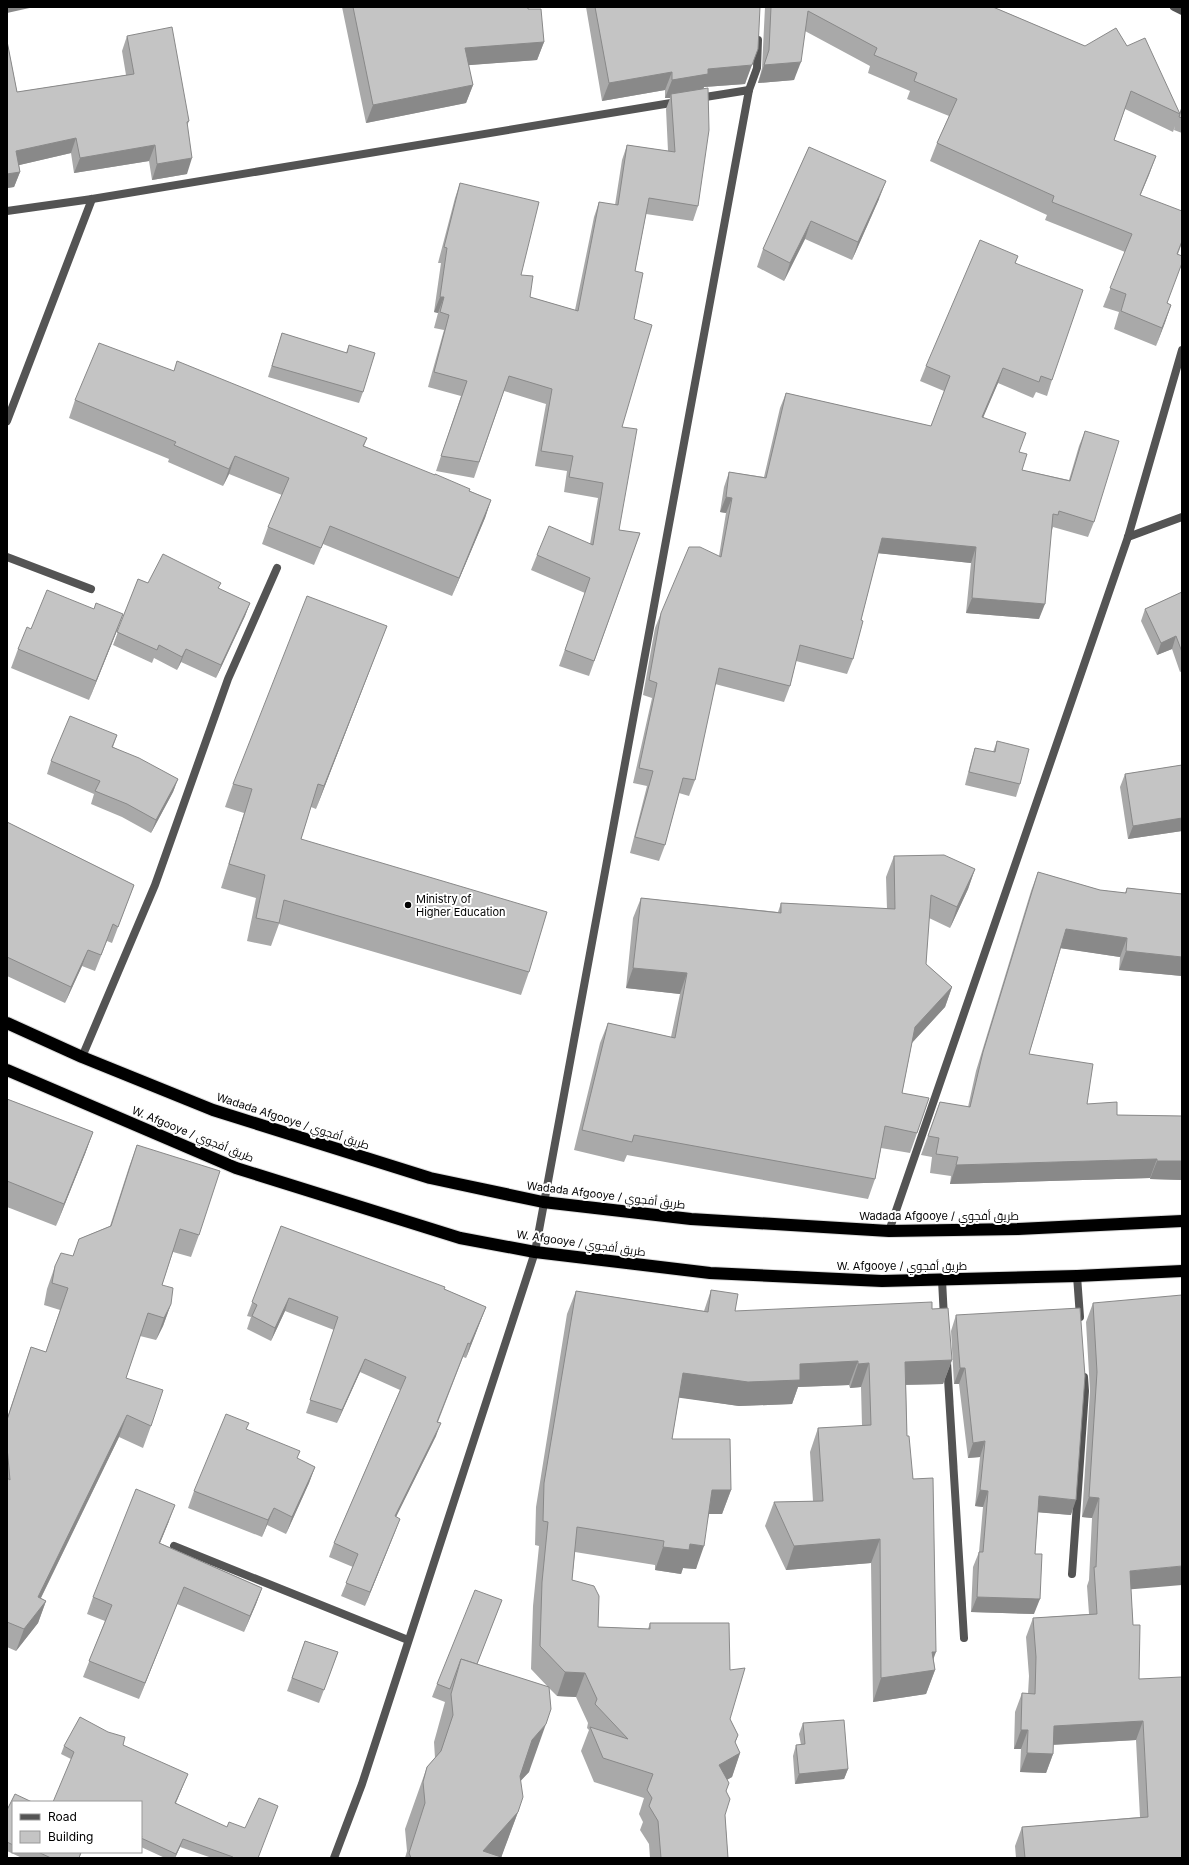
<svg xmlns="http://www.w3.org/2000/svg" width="1189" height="1865" viewBox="0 0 1189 1865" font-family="Inter,Cairo,sans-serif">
<rect width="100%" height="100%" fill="#fff"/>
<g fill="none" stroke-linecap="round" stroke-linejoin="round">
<defs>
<g id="highway">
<path d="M7 1023 82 1057 213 1110 430 1178 543 1202 691 1219 889 1231 1018 1229 1182 1221"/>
<path d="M7 1070 236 1168 460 1238 535 1252 710 1273 882 1281 1077 1276 1182 1271"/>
</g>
</defs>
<!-- highway casing -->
<use href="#highway" stroke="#dbdbdb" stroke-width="14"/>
<!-- lane -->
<g stroke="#545454" stroke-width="8">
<path d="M7 557 91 589"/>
<path d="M1077 1276 1080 1317"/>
<path d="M942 1280 944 1318"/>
<path d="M947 1362 964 1638"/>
<path d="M174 1546 408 1640"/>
<path d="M1072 1574 1085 1391 1084 1377"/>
</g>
<!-- street -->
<g stroke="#545454" stroke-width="8">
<path d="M1174 7 1182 11"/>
<path d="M699 98 749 90"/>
<path d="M7 211 92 199 677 102"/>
<path d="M7 421 92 199"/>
<path d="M1128 537 1182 517"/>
<path d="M82 1057 155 885 228 679 277 568"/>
<path d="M889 1231 1128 537 1182 350"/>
<path d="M334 1858 362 1784 535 1252 749 90 757 68 758 40"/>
</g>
<!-- highway -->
<use href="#highway" stroke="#000" stroke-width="12"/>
</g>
<!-- wall -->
<g fill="#a9a9a9">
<path d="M342 7H528V9L544 42 537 60 468 65 473 85 466 103 366 123Z"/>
<path d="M586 7H760L745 84 704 87 703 89 698 206 693 221 646 214 635 271 634 319 622 427 619 530 640 533 589 676 559 666 585 593 531 570 537 555 590 544 598 498 564 492 567 471 535 466 546 404 504 391 474 478 436 471 461 396 428 387 444 330 434 328 438 313 434 312 441 263H438L455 198 460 183 521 275 530 297 575 310 594 217 599 202 615 205 622 160 627 145 668 151 666 109 670 98H665V90L602 101Z"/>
<path d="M765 7H993L1085 46H1127L1180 113 1182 106V133L1174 130 1175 126 1173 132 1125 109 1114 140 1156 156 1140 195 1182 243 1178 254 1167 303 1171 305 1156 346 1114 329 1119 312 1103 307 1125 252 1045 220 1047 215 930 161 937 143 949 116 907 99 910 91 868 73 870 66 805 31 794 80 758 83 762 68Z"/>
<path d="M127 36 189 121 187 126V174L152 180 149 161 74 173 71 153 19 165 20 172 14 187 7 188V41L17 92 126 75 122 51Z"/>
<path d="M809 147 879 199 852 260 805 239 784 281 757 267 763 249Z"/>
<path d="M1018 256 1015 264 1052 380 1047 396 1036 392 1033 398 998 383 983 417 1019 452 1022 470 1069 480 1079 446 1085 431 1094 522 1088 537 1053 527 1052 530H1051L1039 619 966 613 971 563 878 553 861 620 853 659 847 674 796 661 790 686 784 702 715 684 695 780 689 796 679 793 665 845 659 861 630 853 647 786 633 783 652 698 643 695 655 628 661 613 719 556 726 513 720 512 724 487 729 472 764 477 780 408 786 393 931 426 944 391 920 381 926 366Z"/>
<path d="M282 333 346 353 349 345 363 392 359 403 268 377Z"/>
<path d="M174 371 367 438 364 446 491 500 485 518 452 596 323 544 314 565 262 544 268 527 282 495 229 474 223 486 168 462 169 459 69 418 75 400Z"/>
<path d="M138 579 148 583 219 589 250 603 245 616 216 678 181 662 177 670 154 658 152 663 113 645Z"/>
<path d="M1182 592V671L1180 672 1172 649 1157 655 1141 621 1145 609Z"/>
<path d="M123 614 116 633 89 700 11 668 18 649 31 629Z"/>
<path d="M387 626 378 649 316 809 311 807 301 839 529 972 521 995 279 924 271 946 247 941 256 898 221 888 244 813 225 807 233 784Z"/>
<path d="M117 735 113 747 178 779 173 792 151 833 122 817 91 804 94 794 47 774 51 761Z"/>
<path d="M997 741 1020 784 1016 797 965 785 971 761 975 748 993 752Z"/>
<path d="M1182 765V831L1128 839 1120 787 1125 774Z"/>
<path d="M7 822 134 885 112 943 107 941 95 971 82 966 65 1003 7 976Z"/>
<path d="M894 856 975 869 968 889 950 928 929 918 926 964 952 987 945 1007 912 1043 902 1093 917 1133 910 1153 881 1148 875 1179 868 1199 627 1155 624 1162 574 1150 600 1043 608 1023 671 1037 680 994 626 988 633 918 641 898 778 912 781 903 887 909 886 877Z"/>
<path d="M1038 872 1100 890 1125 893 1127 888 1182 894V976L1119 970 1120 957 1061 948 1029 1054 1087 1104 1117 1115 1182 1116V1180L1150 1179V1178L950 1184 951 1176 930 1173 932 1157 921 1155 940 1102 968 1107 976 1071 1031 891Z"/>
<path d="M7 1099 93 1132 85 1154 56 1226 7 1207Z"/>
<path d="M137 1145 199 1235 191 1257 173 1252 162 1285 171 1304 163 1326 156 1340 140 1336 126 1378 151 1426 143 1448 119 1437 41 1598 46 1601 38 1623 16 1651 7 1647V1418L31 1347 46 1352 60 1310 44 1305 47 1289 55 1266 73 1256 79 1239 110 1226 129 1167Z"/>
<path d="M281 1226 444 1289 486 1307 466 1358 463 1357 438 1422 436 1436 396 1517 400 1519 365 1606 341 1596 353 1567 329 1557 334 1543 400 1390 360 1372 337 1423 306 1413 334 1330 285 1311 271 1341 247 1329 251 1317 247 1316Z"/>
<path d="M711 1290 735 1311 932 1309 952 1360 943 1384 906 1385 907 1436 913 1479 935 1670 926 1694 873 1702 871 1563 786 1570 765 1526 774 1502 813 1501 810 1452 818 1428 862 1426 861 1387 850 1388 849 1385 798 1387 792 1404 739 1406 679 1397 672 1439 731 1490 722 1514H709L696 1569 683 1568 681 1574 655 1570V1565L575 1552 572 1580 598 1627 648 1629 650 1623 730 1719 738 1735 735 1743 740 1753 732 1777 727 1780 725 1815 728 1858H650L649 1844 640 1830 643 1822 639 1814 644 1798 594 1782 581 1751 589 1730 587 1728 588 1723 576 1697 557 1696 549 1688 529 1772 520 1781 518 1812 501 1857 504 1858H405L407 1851 405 1829 410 1815 427 1767 435 1758 434 1742 445 1702 432 1697 437 1684 502 1600 477 1664 548 1687 531 1669 533 1606 539 1546 535 1545 536 1507 567 1314 576 1291 704 1311Z"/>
<path d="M1093 1303 1131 1590 1133 1625 1139 1679 1182 1858H1016L1015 1846 1022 1827 1140 1817 1136 1740 1053 1745V1754L1046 1773 1020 1772 1021 1749H1014L1015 1712 1022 1693 1028 1694 1029 1676 1026 1637 1033 1618 1089 1614 1087 1586 1089 1580 1092 1518 1082 1517 1090 1391 1086 1322Z"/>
<path d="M956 1315 1071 1515 1038 1512 1035 1554 1034 1614 971 1612 973 1567 979 1552 983 1507 975 1506 980 1457 968 1458 959 1384H954L951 1331Z"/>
<path d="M246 1429 297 1458 315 1467 309 1483 286 1534 267 1525 262 1537 188 1508 194 1491Z"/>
<path d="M169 1521 160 1543 262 1588 256 1604 244 1632 177 1604 139 1699 83 1677 105 1621 87 1614 93 1597Z"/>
<path d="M305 1641 338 1652 319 1703 287 1691Z"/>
<path d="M803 1723 848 1769 844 1779 795 1784 793 1756 796 1745H801L799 1734Z"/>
<path d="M123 1745 185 1781 176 1803 258 1858H212L180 1847 175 1858H165L141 1847V1802L71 1759 61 1754 64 1746Z"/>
<path d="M13 1802V1852H82L79 1858H32L29 1857V1858H22L7 1851V1810Z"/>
</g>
<!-- shaded-wall -->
<g fill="#898989">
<path d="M7 7H34L7 13Z"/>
<path d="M544 42 537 60 458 66 465 48Z"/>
<path d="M801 62 794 80 758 83 764 65Z"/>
<path d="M752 65 745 84 704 87 702 92 671 94 670 98H665L672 80 708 69Z"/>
<path d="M672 72 665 90 602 101 609 83Z"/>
<path d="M473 85 466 103 366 123 373 105Z"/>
<path d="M76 138 71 153 11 167 16 151Z"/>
<path d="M155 145 149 161 74 173 80 158Z"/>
<path d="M1156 156 1149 175 1133 213 1140 195Z"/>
<path d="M192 158 187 174 152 180 157 164Z"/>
<path d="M20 172 14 187 7 188V174Z"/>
<path d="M886 181 879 199 852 260 858 242Z"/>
<path d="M811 221 805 239 784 281 790 263Z"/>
<path d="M440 297H444L438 313 434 312Z"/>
<path d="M1171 305 1165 323 1156 346 1162 328Z"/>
<path d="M1003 368 998 383 977 432 982 417Z"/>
<path d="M235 456 229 474 223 486 229 469Z"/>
<path d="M726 497 732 498 726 513 720 512Z"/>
<path d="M491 500 485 518 452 596 459 578Z"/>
<path d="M882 538 976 547 971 563 876 553Z"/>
<path d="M972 598 1045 604 1039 619 966 613Z"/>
<path d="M250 603 245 616 216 678 221 665Z"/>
<path d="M123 614 116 633 89 700 96 681Z"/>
<path d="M387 626 378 649 316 809 324 786Z"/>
<path d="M1176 636 1172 649 1157 655 1161 643Z"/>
<path d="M186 649 181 662 177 670 182 657Z"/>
<path d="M178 779 173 792 151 833 156 820Z"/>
<path d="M1182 818V831L1128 839 1133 826Z"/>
<path d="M975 869 968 889 950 928 957 907Z"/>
<path d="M1066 929 1127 938 1120 957 1059 948Z"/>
<path d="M88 950 82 966 65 1003 71 987Z"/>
<path d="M1126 951 1182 957V976L1119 970Z"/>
<path d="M633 968 687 973 680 994 626 988Z"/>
<path d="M952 987 945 1007 907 1048 915 1027Z"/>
<path d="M93 1132 85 1154 56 1226 64 1204Z"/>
<path d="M1157 1159 1150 1178 950 1184 956 1165Z"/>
<path d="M1157 1161H1182V1180L1150 1179Z"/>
<path d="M289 1298 285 1311 271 1341 275 1328Z"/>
<path d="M171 1304 163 1326 156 1340 164 1318Z"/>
<path d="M486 1307 481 1320 466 1358 470 1344Z"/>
<path d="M365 1359 360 1372 337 1423 342 1410Z"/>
<path d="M952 1360 943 1384 896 1385 905 1362Z"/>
<path d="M858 1361 849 1385 798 1387 792 1404 739 1406 674 1397 683 1373 800 1364Z"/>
<path d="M869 1363 861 1387 850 1388 858 1364Z"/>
<path d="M960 1368H965L959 1384H954Z"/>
<path d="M127 1415 119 1437 30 1620 38 1597Z"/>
<path d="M441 1423 436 1436 390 1529 395 1516Z"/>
<path d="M985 1441 980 1457 968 1458 973 1443Z"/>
<path d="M315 1467 309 1483 286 1534 292 1517Z"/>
<path d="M712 1490H731L722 1514H703Z"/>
<path d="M980 1490 988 1491 983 1507 975 1506Z"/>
<path d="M1039 1496 1076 1500 1071 1515 1034 1512Z"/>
<path d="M1089 1497 1099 1498 1092 1518 1082 1517Z"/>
<path d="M175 1505 169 1521 153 1560 159 1543Z"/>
<path d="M274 1508 267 1525 262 1537 268 1520Z"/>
<path d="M400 1519 395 1532 365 1606 370 1592Z"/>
<path d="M880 1539 871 1563 786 1570 794 1546Z"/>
<path d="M690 1544 704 1546 696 1569 683 1568 681 1574 655 1570 663 1547Z"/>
<path d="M1182 1566V1585L1123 1590 1130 1571Z"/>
<path d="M184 1587 177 1604 139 1699 145 1683Z"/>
<path d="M262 1588 256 1604 244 1632 250 1616Z"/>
<path d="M977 1597 1040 1599 1034 1614 971 1612Z"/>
<path d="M46 1601 38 1623 16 1651 24 1629Z"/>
<path d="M932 1652H936L929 1671 935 1670 926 1694 873 1702 881 1678Z"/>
<path d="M565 1672 585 1673 576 1697 557 1696Z"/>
<path d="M1143 1721 1136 1740 1047 1745 1054 1726Z"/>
<path d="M546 1724 529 1772 514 1788 532 1740Z"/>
<path d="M1021 1730H1028L1021 1749H1014Z"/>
<path d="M738 1735 729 1759 740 1753 732 1777 711 1788 719 1765 735 1742Z"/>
<path d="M1027 1753 1053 1754 1046 1773 1020 1772Z"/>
<path d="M848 1769 844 1779 795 1784 799 1774Z"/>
<path d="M188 1774 185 1781 172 1811 175 1803Z"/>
<path d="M518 1812 501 1858 483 1851Z"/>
<path d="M183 1839 180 1847 175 1858 176 1854Z"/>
</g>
<!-- building -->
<g fill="#c4c4c4" stroke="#898989">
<path d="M353 7H528V9H541L544 42 465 48 473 85 373 105Z"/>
<path d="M595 7H760L758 49 752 65 708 69V74L672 80V72L609 83Z"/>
<path d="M771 7H993L1085 46 1116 28 1127 46 1145 38 1180 114 1131 91 1114 140 1156 156 1140 195 1182 211V241L1177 254 1182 256V263L1167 303 1171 305 1162 328 1121 311 1126 294 1110 288 1132 234 1052 202 1054 196 937 143 957 99 914 81 917 73 874 55 877 48 808 11 801 62 764 65 769 50Z"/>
<path d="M172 27 189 121 187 122 192 158 157 164 155 145 80 158 76 138 16 151 20 172 7 174V41L17 92 134 74 127 36Z"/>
<path d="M708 88 709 130 698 206 649 198 635 271 643 273 634 319 652 325 622 427 637 429 619 530 640 533 594 661 565 650 590 578 537 555 549 526 593 545 603 483 569 477 573 456 541 451 552 389 509 376 479 462 441 456 467 381 434 372 449 315 440 312 444 297H440L447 248 444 247 460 183 539 202 521 275 533 276 530 297 578 311 599 202 618 205 627 145 675 152 671 94Z"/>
<path d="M1182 107V118L1179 117Z"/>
<path d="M809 147 886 181 858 242 811 221 790 263 763 249Z"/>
<path d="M980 240 1018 256 1015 263 1083 290 1052 380 1041 376 1039 382 1003 368 982 417 1026 433 1019 452 1027 454 1022 470 1070 481 1085 431 1119 441 1094 522 1059 511 1058 515 1053 514 1045 604 972 598 976 547 882 538 861 620 863 621 853 659 800 645 790 686 719 668 695 780 683 778 665 845 635 837 653 771 639 768 657 683 649 680 661 613 689 547H700L721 557 732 498 726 497 729 472 766 478 786 393 931 426 950 376 926 366Z"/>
<path d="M282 333 347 353 349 345 375 353 363 392 272 366Z"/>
<path d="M99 343 174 371 177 361 367 438 363 446 435 475V474L470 489 469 491 491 500 459 578 330 526 321 548 268 527 289 478 235 456 229 469 174 445 176 442 75 400Z"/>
<path d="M163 554 221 583 218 588 250 603 221 665 186 649 182 657 159 645 157 650 117 632 138 579 148 583Z"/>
<path d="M47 590 94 609 96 603 123 614 96 681 18 649 27 627 31 629Z"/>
<path d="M1182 592V652L1176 636 1161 643 1145 609Z"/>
<path d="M307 596 387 626 324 786 318 784 301 839 547 912 529 972 284 900 279 923 256 918 265 875 229 864 252 789 233 784Z"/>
<path d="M70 716 117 735 112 747 139 758 178 779 156 820 127 804 95 791 100 781 51 761Z"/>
<path d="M997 741 1029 749 1020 784 969 772 975 748 995 752Z"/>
<path d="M1182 765V818L1133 826 1125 774Z"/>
<path d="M7 822 134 885 118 927 113 924 101 955 88 950 71 987 7 957Z"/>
<path d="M944 855 975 869 957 907 931 895 926 964 952 987 915 1027 902 1093 929 1098 917 1133 885 1126 875 1179 634 1135 632 1142 582 1130 608 1023 675 1038 687 973 633 968 641 898 781 913V903L895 909 894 856Z"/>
<path d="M1038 872 1100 890 1126 893 1127 888 1182 894V957L1126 951 1127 938 1066 929 1029 1054 1093 1064 1087 1104 1117 1102V1115L1182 1116V1161H1157V1159L956 1165 958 1157 936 1154 939 1138 928 1136 940 1102 970 1107 983 1052Z"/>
<path d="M7 1099 93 1132 64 1204 7 1181Z"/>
<path d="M137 1145 220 1171 199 1235 180 1229 162 1285 173 1288 171 1304 164 1318 148 1313 126 1378 163 1390 151 1426 127 1415 38 1597 46 1601 24 1629 7 1622V1478L10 1480 7 1447V1420L31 1347 46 1352 68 1288 52 1283 55 1266 61 1253 73 1256 79 1239 111 1226Z"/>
<path d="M281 1226 445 1287 444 1289 486 1307 470 1344 468 1343 437 1422 441 1423 395 1516 400 1519 370 1592 346 1583 358 1554 334 1543 406 1377 365 1359 342 1410 310 1400 338 1317 289 1298 275 1328 252 1316 257 1305 252 1302Z"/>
<path d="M711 1290 738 1294 735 1311 932 1302V1309L948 1308 952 1360 905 1362 907 1436H909L913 1479 933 1478 936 1652H932L935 1670 881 1678 880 1539 794 1546 774 1502 823 1501 818 1428 871 1425 869 1363 858 1364V1361L800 1364V1380L748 1382 683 1373 672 1439H730L731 1490H712L704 1546 690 1544 689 1550 663 1547 664 1541 577 1527 572 1580 594 1586 599 1596 598 1627 650 1629V1623H729L730 1670 745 1668 730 1719 738 1735 735 1742 740 1753 719 1765 729 1783 726 1791 730 1799 725 1815 728 1858H661L658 1821 649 1806 652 1798 647 1790 653 1774 603 1758 590 1727 628 1739 595 1704 597 1699 585 1673 565 1672 540 1646 542 1582 548 1522 543 1521 544 1483 576 1291 708 1312Z"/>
<path d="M1182 1295V1566L1130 1571 1133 1625H1140L1139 1679 1182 1677V1858H1025L1022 1827 1148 1817 1143 1721 1054 1726 1053 1754 1027 1753 1028 1730H1021L1022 1693 1035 1694 1036 1657 1033 1618 1097 1614 1094 1567H1096L1099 1498 1089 1497 1097 1372 1093 1303Z"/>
<path d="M1080 1308 1085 1376 1076 1500 1039 1496 1035 1554H1042L1040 1599 977 1597 979 1552H983L988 1491 980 1490 985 1441 973 1443 965 1368H960L956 1315Z"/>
<path d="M226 1414 249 1423 246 1429 300 1451 297 1458 315 1467 292 1517 274 1508 268 1520 194 1491Z"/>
<path d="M136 1489 175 1505 159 1543 262 1588 250 1616 184 1587 145 1683 89 1661 112 1605 93 1597Z"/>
<path d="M475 1590 502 1600 477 1664 461 1659 450 1689 437 1684Z"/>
<path d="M305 1641 338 1652 324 1690 292 1678Z"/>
<path d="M461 1659 549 1687 551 1709 546 1724 532 1740 520 1776 523 1797 518 1812 483 1851 504 1858H411L409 1853 425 1803 423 1782 427 1767 441 1751 453 1715 451 1694Z"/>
<path d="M80 1717 108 1732 125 1737 123 1745 188 1774 175 1803 227 1827 229 1822 245 1828 259 1798 278 1806 258 1858H232L233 1857 183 1839 176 1854 141 1838 142 1836H141V1802H53L74 1752 64 1746Z"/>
<path d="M844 1720 848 1769 799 1774 796 1745 805 1744 803 1723Z"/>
<path d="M15 1794 32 1802H13V1845L7 1842V1810Z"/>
<path d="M38 1852H81L79 1858H51Z"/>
</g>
<!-- markers -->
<circle fill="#000" stroke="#fff" stroke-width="1.5" cx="408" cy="905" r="4"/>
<g text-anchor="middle" stroke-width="4" stroke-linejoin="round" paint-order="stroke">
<!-- poi labels -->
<g font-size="11" fill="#000" stroke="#fff" text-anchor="start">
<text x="416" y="903">Ministry of<tspan x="416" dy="13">Higher Education</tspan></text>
</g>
<!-- street labels -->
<g font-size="11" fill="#000" stroke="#fff">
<text transform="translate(293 1121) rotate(18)" y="4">Wadada Afgooye / طريق أفجوي</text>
<text transform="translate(193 1134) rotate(22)" y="4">W. Afgooye / طريق أفجوي</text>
<text transform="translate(606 1195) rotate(7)" y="4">Wadada Afgooye / طريق أفجوي</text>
<text x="939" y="1220">Wadada Afgooye / طريق أفجوي</text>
<text transform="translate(581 1243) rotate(8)" y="4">W. Afgooye / طريق أفجوي</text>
<text x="902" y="1270">W. Afgooye / طريق أفجوي</text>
</g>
</g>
<!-- border -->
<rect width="1189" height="1865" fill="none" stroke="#000000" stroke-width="16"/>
<!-- legend -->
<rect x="12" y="1801" width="130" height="52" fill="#ffffff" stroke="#999999"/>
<rect x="20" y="1814" width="20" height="6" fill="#545454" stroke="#999999"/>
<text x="48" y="1821" font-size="12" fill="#000000">Road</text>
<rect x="20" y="1831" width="20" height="12" fill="#c4c4c4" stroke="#999999"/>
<text x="48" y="1841" font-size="12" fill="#000000">Building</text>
</svg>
